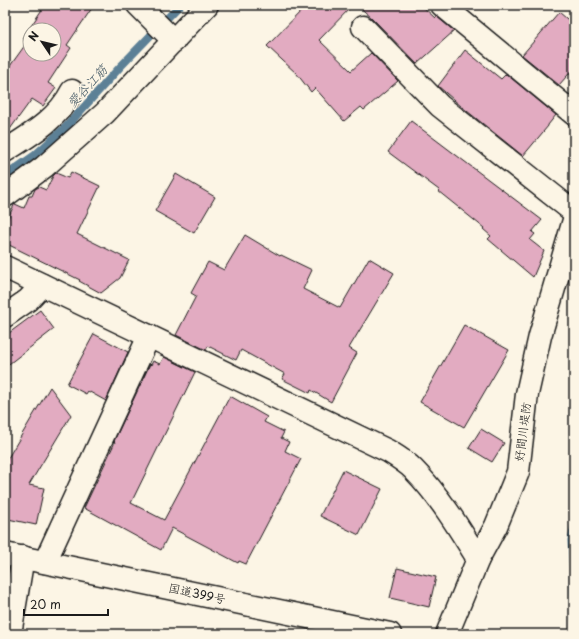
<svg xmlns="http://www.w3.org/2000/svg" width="579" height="639" viewBox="0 0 579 639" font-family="'Playpen Sans','Klee One',sans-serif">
<rect width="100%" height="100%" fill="#fcf5e5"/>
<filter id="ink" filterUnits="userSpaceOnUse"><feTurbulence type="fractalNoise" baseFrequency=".025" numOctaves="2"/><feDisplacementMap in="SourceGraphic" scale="8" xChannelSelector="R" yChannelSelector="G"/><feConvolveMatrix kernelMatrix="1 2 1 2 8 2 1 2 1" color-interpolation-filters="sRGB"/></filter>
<g filter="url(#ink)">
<!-- water -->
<path fill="#87c3e7" stroke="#5c8096" d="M574 511V634H573L568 540Z"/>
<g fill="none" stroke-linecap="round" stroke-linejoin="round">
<!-- stream -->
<path stroke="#5c8096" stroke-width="8" d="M5 176 35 155 66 127 121 66 180 5"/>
</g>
<!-- building -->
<g fill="#e2abc1" stroke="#1c1c1c" fill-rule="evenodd">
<path d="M45 5H94L67 45 71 48 48 83 56 88 43 106 32 99 5 136V73L28 41 23 38ZM30 30H54V54H30Z"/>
<path d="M307 5H353L319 40 351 71 371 53 398 81 364 110 361 107 344 121 315 88 311 92 297 74 267 46Z"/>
<path d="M357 5H421L435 18 436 16 454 31 417 64 372 18Z"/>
<path d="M559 12 574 25V68L559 85 522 55Z"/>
<path d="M465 50 501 79 506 74 556 115 548 125V126L523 156 462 107 438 86Z"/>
<path d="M411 121 542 220 532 232 535 234 530 240 544 251 533 277 488 239 491 236 483 229 484 228 438 191 439 190 388 152Z"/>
<path d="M71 172 100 186 77 234 129 260 120 278 101 293 79 281 80 280 5 243V225L14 205 15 204 24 208 29 196H32L35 189 39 187 46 190 53 176 56 173 68 178Z"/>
<path d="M176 174 215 197 194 233 155 211Z"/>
<path d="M245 235 280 256 281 255 312 270 303 289 340 308 369 258 394 273 349 348 357 353 331 402 311 390 310 393 282 379 285 374 241 350 236 360 208 346 206 350 176 335 196 296 191 293 208 262 224 270Z"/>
<path d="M40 310 54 329 5 367V336Z"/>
<path d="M464 325 509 350 464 427 420 402Z"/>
<path d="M94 334 128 352 106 401 88 391 86 394 67 384Z"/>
<path d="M164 357 195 372 131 503 164 520 230 396 267 417 264 422 284 432 281 438 289 442 285 451 301 459 246 564 239 561 238 563 172 528 161 550 84 508 115 442 114 441 150 364 151 365 153 361 160 364Z"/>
<path d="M50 387 71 415 29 485 44 488 36 525 8 519 5 524V463Z"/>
<path d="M481 429 504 443 492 462 469 448Z"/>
<path d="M343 470 382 489 359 535 320 516Z"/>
<path d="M397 568 436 577 429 607 390 598Z"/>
</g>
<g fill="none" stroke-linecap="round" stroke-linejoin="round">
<defs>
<g id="minor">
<path d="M138 5 174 41"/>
<path d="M442 5 574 114"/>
<path d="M363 27 440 106 574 212"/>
<path d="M5 151C30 135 58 119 72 91"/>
<path d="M5 196 44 167 105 113 207 5"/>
<path d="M5 267 388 451C396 456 406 462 413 469 439 495 459 528 478 559"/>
<path d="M5 316 28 300 42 285"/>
<path d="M45 562 149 336"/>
<path d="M10 634 23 557"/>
<path d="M447 634 478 559 496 526 518 472 527 394 540 336 574 220"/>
</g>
<path id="trunk" d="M5 554 390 634"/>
</defs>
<!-- minor casing -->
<use href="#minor" stroke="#1c1c1c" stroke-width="25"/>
<!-- trunk casing -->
<use href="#trunk" stroke="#1c1c1c" stroke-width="25"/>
<!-- minor -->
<use href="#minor" stroke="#fcf5e5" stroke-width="22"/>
<!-- trunk -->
<use href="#trunk" stroke="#fcf5e5" stroke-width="22"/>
</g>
</g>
<g text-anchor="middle" stroke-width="3" stroke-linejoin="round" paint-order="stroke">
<!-- street labels -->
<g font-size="12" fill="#1c1c1c" stroke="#fcf5e5">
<text transform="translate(523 432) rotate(-83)" y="4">好間川堤防</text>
<text transform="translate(197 594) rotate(12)" y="4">国道399号</text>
</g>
<!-- water labels -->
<g font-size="13" font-style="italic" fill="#415663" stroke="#fcf5e5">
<text transform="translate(87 86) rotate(-47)" y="5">愛谷江筋</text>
</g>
</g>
<!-- margin -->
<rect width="579" height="639" fill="none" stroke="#fcf5e5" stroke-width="20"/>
<rect x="10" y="10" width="559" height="619" fill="none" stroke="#1c1c1c" stroke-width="1.5" filter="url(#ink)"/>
<!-- north arrow -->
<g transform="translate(42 42) rotate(305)"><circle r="19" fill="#fcf5e5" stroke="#a29e95"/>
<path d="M0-3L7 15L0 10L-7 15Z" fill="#1c1c1c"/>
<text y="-6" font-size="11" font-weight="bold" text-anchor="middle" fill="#1c1c1c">N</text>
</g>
<!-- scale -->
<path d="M24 609v6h84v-6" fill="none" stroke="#1c1c1c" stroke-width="2"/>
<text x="30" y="609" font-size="12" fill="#1c1c1c" stroke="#fcf5e5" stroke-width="3" paint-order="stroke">20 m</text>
</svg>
